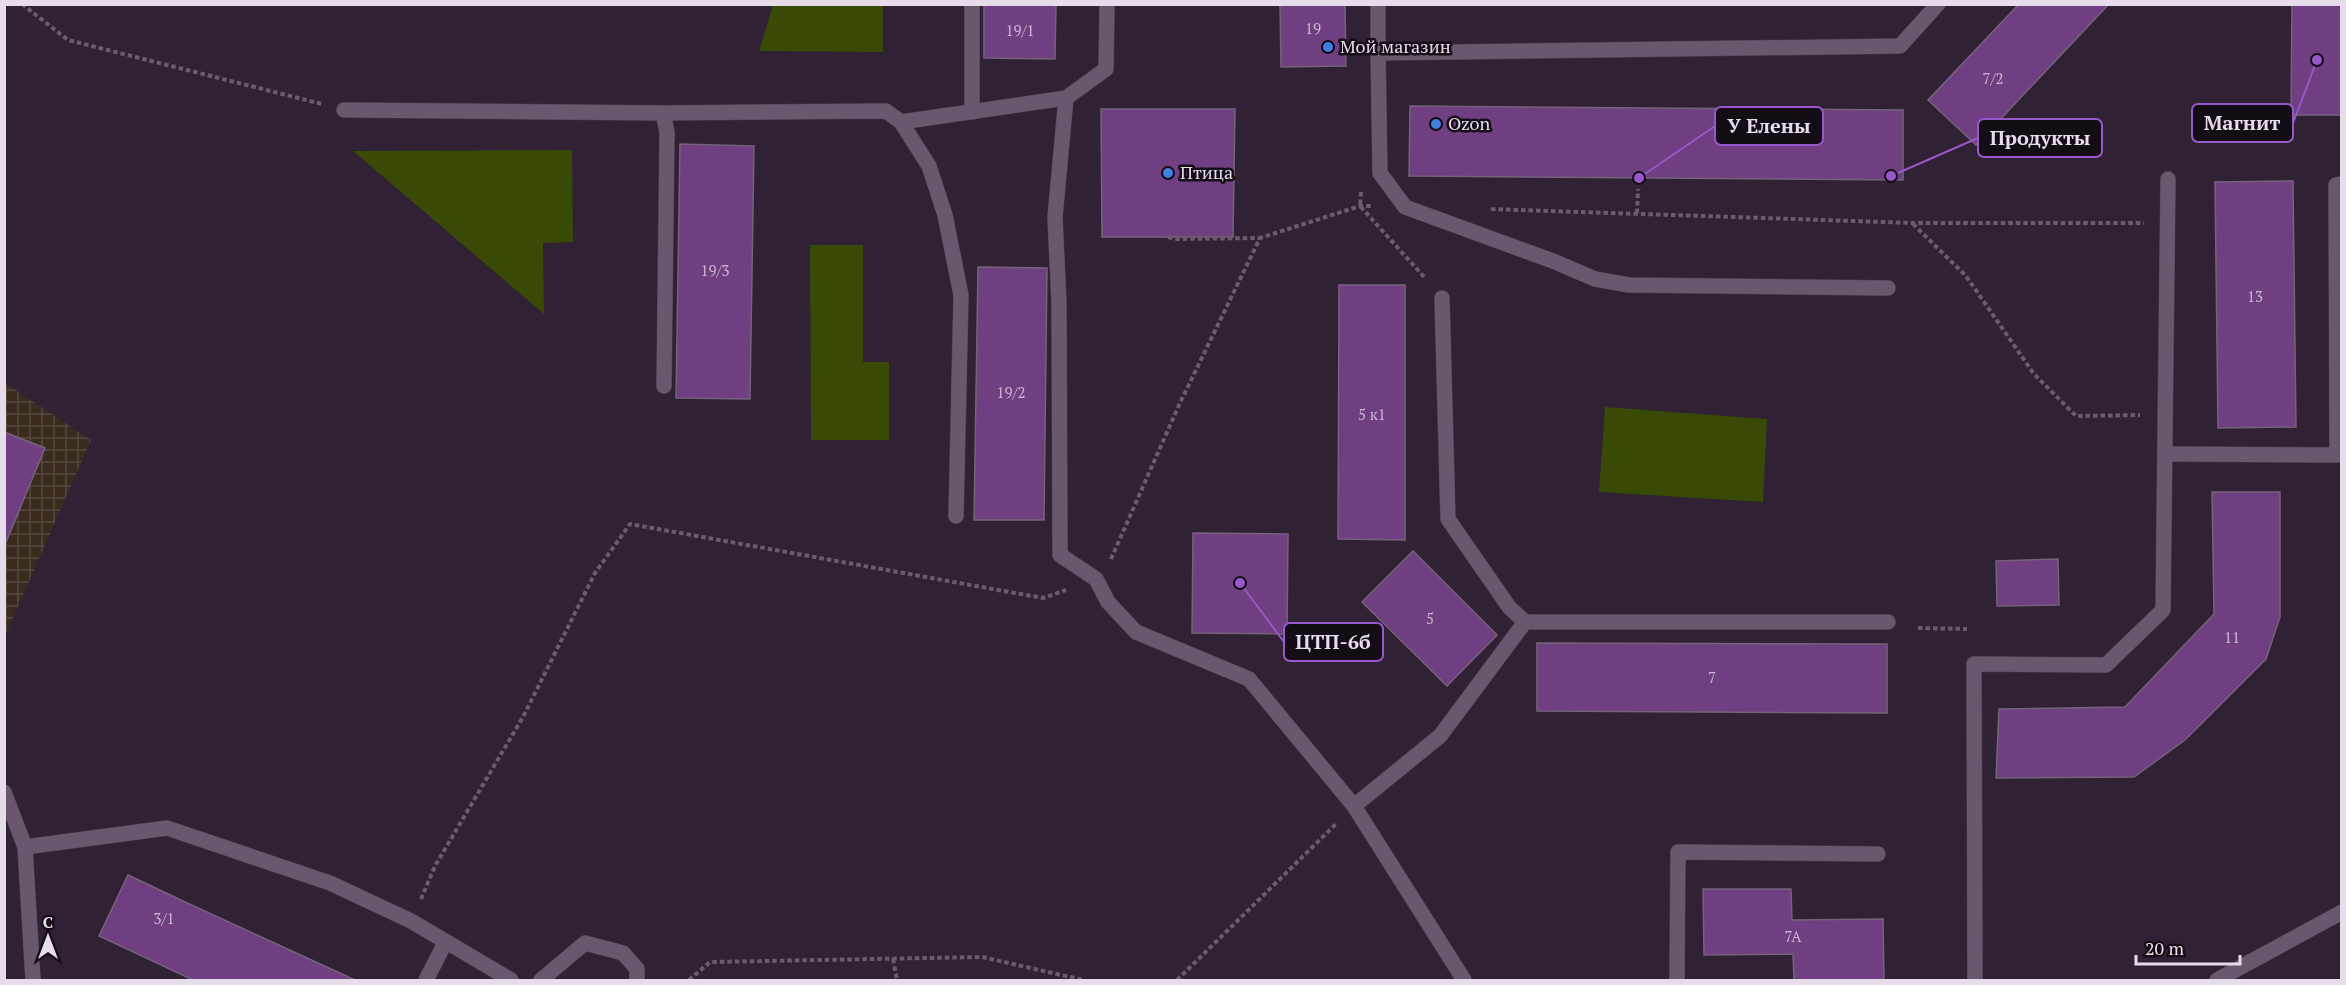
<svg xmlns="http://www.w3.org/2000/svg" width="2346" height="985" viewBox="0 0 2346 985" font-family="'PT Serif',serif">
<defs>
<pattern id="industrial-grid" width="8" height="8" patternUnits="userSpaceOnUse" patternTransform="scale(1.5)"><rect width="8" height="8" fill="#3a2b1f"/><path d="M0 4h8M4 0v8" fill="none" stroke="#564940"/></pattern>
</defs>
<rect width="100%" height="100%" fill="#302134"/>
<!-- industrial -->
<path fill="url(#industrial-grid)" d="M5 383 91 440 5 636Z"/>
<!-- park -->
<g fill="#384a06">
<path d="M773 5H883V52L759 51Z"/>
<path d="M572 150 573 242 543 243 544 314 353 151Z"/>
<path d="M810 245H863V362H889V440H811Z"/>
<path d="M1605 407 1767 419 1763 502 1599 492Z"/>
</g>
<!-- building -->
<g fill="#703f81" stroke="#74637a" stroke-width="1.5">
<path d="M984 4H1056L1055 59 984 58Z"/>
<path d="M1280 4H1345L1346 66 1281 67Z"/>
<path d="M2019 4H2109L1976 145 1928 100Z"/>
<path d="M2292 4H2342V115H2291Z"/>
<path d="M1410 106 1903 110V180L1409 176Z"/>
<path d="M1101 109H1235L1233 237H1102Z"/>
<path d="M680 144 754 146 750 399 676 398Z"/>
<path d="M2293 181 2296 427 2218 428 2215 182Z"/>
<path d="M978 267 1047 268 1044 520H974Z"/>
<path d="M1339 285H1405V540L1338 539Z"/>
<path d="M4 432 45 448 4 547Z"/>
<path d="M2212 492H2280V617L2266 659 2185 740 2134 777 1996 778 1999 709 2125 707 2214 614Z"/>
<path d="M1193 533 1288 534 1287 634 1192 633Z"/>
<path d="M1413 551 1497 635 1447 686 1362 602Z"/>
<path d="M2058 559 2059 605 1997 606 1996 561Z"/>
<path d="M1537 643 1887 644V713L1537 711Z"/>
<path d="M128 875 183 901 355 980H193L99 936Z"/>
<path d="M1703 889H1791L1792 920 1883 919 1884 980H1794L1793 954 1704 955Z"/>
</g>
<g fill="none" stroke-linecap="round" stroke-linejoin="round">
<defs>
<g id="lane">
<path d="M972 4V112"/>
<path d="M1378 4V53L1900 46 1938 4"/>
<path d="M1378 53 1380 173 1405 207 1553 261 1595 279 1629 285 1888 288"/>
<path d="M1066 98 1055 217 1059 304 1060 555 1096 579 1108 602 1136 632 1249 679 1354 806"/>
<path d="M344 110 663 113 886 111 901 122 1066 98 1106 69 1107 4"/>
<path d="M663 113 667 132 664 386"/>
<path d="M901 122 929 166 945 215 961 295 956 516"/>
<path d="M1442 298 1448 519 1509 607 1525 622 1440 736 1354 806 1464 980"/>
<path d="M2167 454 2337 455 2336 185 2342 184"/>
<path d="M1525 622H1888"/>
<path d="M25 847 167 828 330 883 411 921 511 980"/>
<path d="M426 980 445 943"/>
<path d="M541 980 585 943 623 953 637 969V980"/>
<path d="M1677 980 1678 852 1878 854"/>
<path d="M1975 980 1974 664 2106 665 2163 610 2168 179"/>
<path d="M2217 980 2342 912"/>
</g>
<path id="street" d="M4 792 25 847 33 980"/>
</defs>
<!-- lane casing -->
<use href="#lane" stroke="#4a3d4d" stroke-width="16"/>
<!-- street casing -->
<use href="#street" stroke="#4a3d4d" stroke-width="16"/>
<!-- path -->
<g stroke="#6a5c6e" stroke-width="4" stroke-dasharray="4.5 3" stroke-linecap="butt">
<path d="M22 4 68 40 322 104"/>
<path d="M1361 192 1360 206 1426 279"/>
<path d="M1491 209 1913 223H2144"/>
<path d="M1637 213 1638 189"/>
<path d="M1913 224 1966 276 2034 374 2076 416 2140 415"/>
<path d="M1168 237 1175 239 1260 238"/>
<path d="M1111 559 1179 405 1260 238 1360 206H1373"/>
<path d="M1918 628 1967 629"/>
<path d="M421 899 435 866 523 717 595 573 630 524 1043 598 1066 590"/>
<path d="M893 959 897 980"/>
<path d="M689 980 710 962 982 957 1083 980"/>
<path d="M1177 980 1336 824"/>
</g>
<!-- lane -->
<use href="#lane" stroke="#69576d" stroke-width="15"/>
<!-- street -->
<use href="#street" stroke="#69576d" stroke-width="15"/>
</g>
<!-- markers -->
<g fill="#3f7fe0" stroke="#140d16" stroke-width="2">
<circle cx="1328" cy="47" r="6"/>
<circle cx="1436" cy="124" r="6"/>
<circle cx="1168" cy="173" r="6"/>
</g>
<g text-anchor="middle" stroke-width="5" stroke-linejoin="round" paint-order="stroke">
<!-- number labels -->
<g font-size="15" fill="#c9b6d0">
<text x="1313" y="34">19</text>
<text x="1020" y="36">19/1</text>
<text x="1993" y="84">7/2</text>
<text x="715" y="276">19/3</text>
<text x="2255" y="302">13</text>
<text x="1011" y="398">19/2</text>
<text x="1372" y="420">5 к1</text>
<text x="1430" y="624">5</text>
<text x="2232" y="643">11</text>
<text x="1712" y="683">7</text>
<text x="164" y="924">3/1</text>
<text x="1793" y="942">7А</text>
</g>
<!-- poi labels -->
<g font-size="18" fill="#e7ddea" stroke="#140d16" text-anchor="start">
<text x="1340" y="53">Мой магазин</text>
<text x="1448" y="130">Ozon</text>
<text x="1180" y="179">Птица</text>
</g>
</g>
<!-- callouts -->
<path fill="none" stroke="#9658ca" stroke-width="2" d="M2317 60L2293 123M1639 178L1715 126M1891 176L1978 138M1240 583L1284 642"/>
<g fill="#9658ca" stroke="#140d16" stroke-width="2">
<circle cx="2317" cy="60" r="6"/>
<circle cx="1639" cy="178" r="6"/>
<circle cx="1891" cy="176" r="6"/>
<circle cx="1240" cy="583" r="6"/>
</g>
<g fill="#140d16" stroke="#9658ca" stroke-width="2">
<rect x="2192" y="104" width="101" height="38" rx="6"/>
<rect x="1715" y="107" width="108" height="38" rx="6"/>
<rect x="1978" y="119" width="124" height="38" rx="6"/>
<rect x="1284" y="623" width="99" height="38" rx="6"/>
</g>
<g font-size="20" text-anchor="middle" font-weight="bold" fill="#e7ddea">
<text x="2242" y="130">Магнит</text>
<text x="1769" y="133">У Елены</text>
<text x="2040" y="145">Продукты</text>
<text x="1333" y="649">ЦТП-6б</text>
</g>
<!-- border -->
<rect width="2346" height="985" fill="none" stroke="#e7ddea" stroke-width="12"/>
<!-- north arrow -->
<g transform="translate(48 937)" stroke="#140d16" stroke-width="4.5" paint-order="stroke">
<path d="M0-4.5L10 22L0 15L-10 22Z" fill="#e7ddea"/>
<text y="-9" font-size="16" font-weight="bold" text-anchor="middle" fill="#e7ddea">С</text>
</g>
<!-- scale -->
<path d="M2136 955v9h104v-9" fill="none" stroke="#e7ddea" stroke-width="3"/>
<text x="2145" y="955" font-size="18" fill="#e7ddea" stroke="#140d16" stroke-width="4.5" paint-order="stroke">20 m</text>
</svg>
